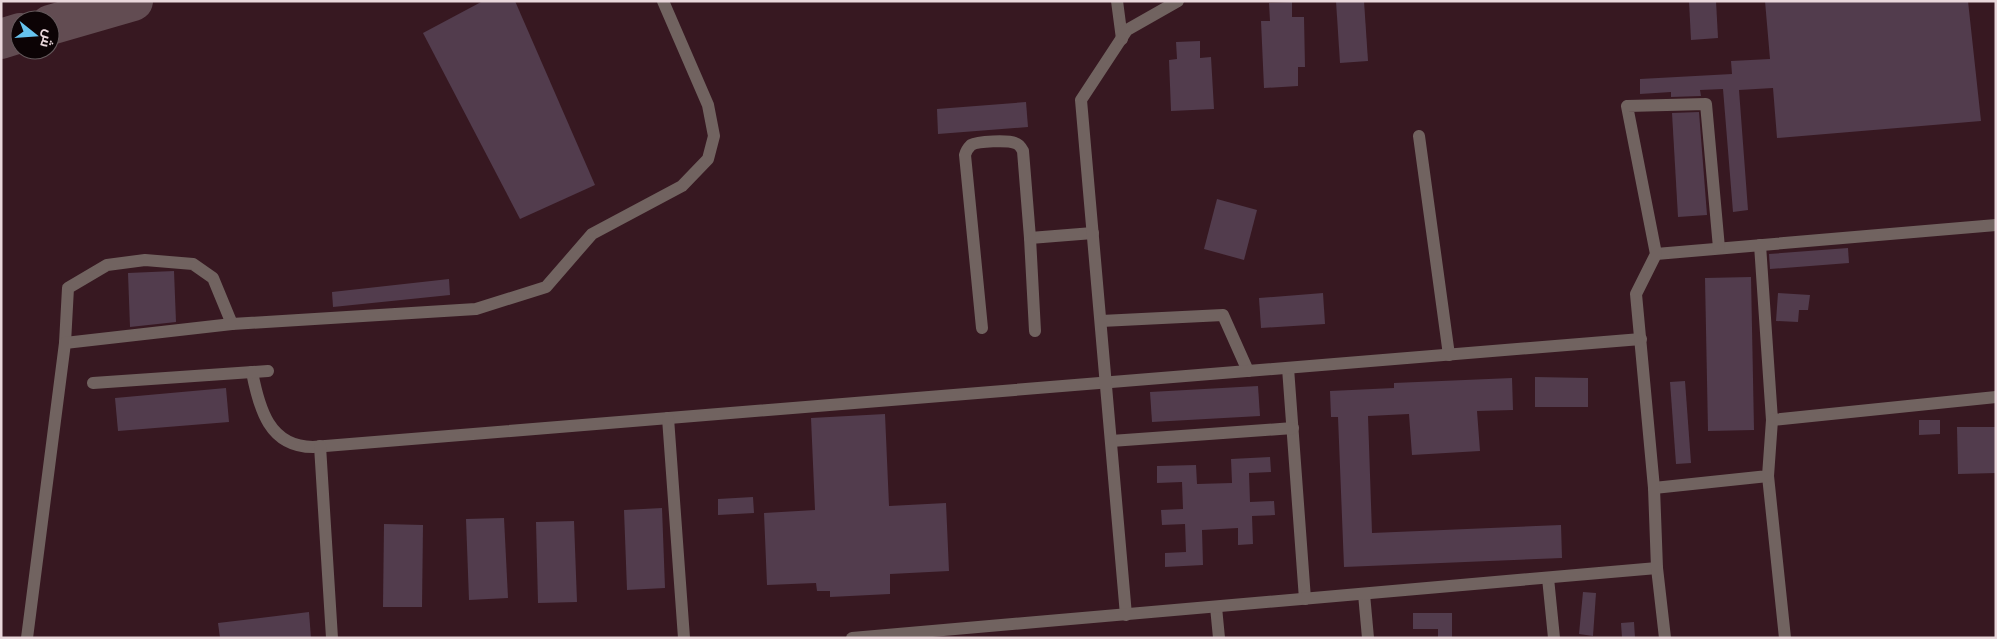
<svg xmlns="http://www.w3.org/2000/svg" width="1997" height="639" viewBox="0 0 1997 639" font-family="Lato,Cairo,sans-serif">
<rect width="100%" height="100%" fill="#2a1219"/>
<!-- built -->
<path fill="#371821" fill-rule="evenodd" d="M1 1H1996V638H1ZM20 20H50V50H20Z"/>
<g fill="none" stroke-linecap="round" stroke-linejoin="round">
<!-- taxiway -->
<g stroke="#624c52" stroke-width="40">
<path d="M50 25 133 1"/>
<path d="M1 39 20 33"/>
</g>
</g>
<!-- building -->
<g fill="#523c4d">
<path d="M483 1H515L595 185 520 219 423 33Z"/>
<path d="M1336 1H1364L1368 61 1340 63Z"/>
<path d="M1689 1H1716L1718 38 1691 40Z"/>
<path d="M1765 1H1968L1981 121 1777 138 1773 88 1739 90 1748 210 1733 212 1723 89 1700 90 1701 96 1671 97V92L1640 94V79L1732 74 1731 61 1770 59Z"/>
<path d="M1292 2V17H1304L1305 67H1298V86L1264 88 1261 21H1270L1269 3Z"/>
<path d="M1200 41V58L1211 57 1214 109 1171 111 1169 60 1177 59 1176 42Z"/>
<path d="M1026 102 1028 127 938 134 937 109Z"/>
<path d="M1699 112 1707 215 1678 217 1672 113Z"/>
<path d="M1217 199 1257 210 1244 260 1204 249Z"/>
<path d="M1848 248 1849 263 1770 269 1769 254Z"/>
<path d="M174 271 176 322 130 327 128 273Z"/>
<path d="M1751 277 1754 430 1708 431 1705 278Z"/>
<path d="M449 279 450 295 333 307 332 292Z"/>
<path d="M1323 293 1325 324 1261 328 1259 298Z"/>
<path d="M1778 293 1810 295 1808 310H1799L1798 322 1776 321Z"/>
<path d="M1535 377 1588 378V407H1535Z"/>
<path d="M1512 378 1513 410 1477 411 1480 451 1412 455 1409 414 1368 416 1372 533 1561 525 1562 558 1344 567 1338 417H1331L1330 391 1394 388V383Z"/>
<path d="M1685 381 1691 463 1676 464 1670 382Z"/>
<path d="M1258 386 1260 416 1152 422 1150 392Z"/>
<path d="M226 388 229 422 118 431 115 398Z"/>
<path d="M885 414 889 506 946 503 949 571 890 574V594L830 597V591H817L816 583 767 585 764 513 815 510 811 418Z"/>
<path d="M1919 420H1940V434L1919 435Z"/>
<path d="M1957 427H1996V473L1958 474Z"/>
<path d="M1270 457 1271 472 1249 473 1250 502 1274 501 1275 515 1252 516 1253 544 1238 545V528L1202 530 1203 565 1165 567V553L1186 552 1185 524 1162 525 1161 510 1183 509 1182 482 1157 483V466L1196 465 1197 484 1232 483 1231 459Z"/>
<path d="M753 497 754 513 718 515V499Z"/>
<path d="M662 508 665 588 627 590 624 510Z"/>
<path d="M504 518 508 598 469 600 466 519Z"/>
<path d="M574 521 577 602 538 603 536 522Z"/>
<path d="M384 524 423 525 422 607H383Z"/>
<path d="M1583 592 1596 593 1593 636 1579 634Z"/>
<path d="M309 612 311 638H220L218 623Z"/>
<path d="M1413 613H1452V638H1438V629H1413Z"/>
<path d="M1634 622 1635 638H1622L1621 623Z"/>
</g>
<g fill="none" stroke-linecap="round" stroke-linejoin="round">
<!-- minor -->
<g stroke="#716360" stroke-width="12">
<path d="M1117 1 1122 39"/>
<path d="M1419 136 1449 355"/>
<path d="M1030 238 1093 233"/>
<path d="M1760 245 1772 420"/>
<path d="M1656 254 1996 225"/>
<path d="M1101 321 1223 315 1248 371"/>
<path d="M982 328 965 155C966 151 968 148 971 145 978 141 1008 140 1015 143 1019 144 1021 147 1023 151L1030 238 1035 331"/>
<path d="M65 343 68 288 107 265 145 260 193 264 213 278 232 324"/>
<path d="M1288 368 1305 599"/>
<path d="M252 372C259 408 269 447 313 447L1641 339"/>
<path d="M93 383 268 371"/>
<path d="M668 418 684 638"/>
<path d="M1111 441 1293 428"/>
<path d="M320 446 332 638"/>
<path d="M1768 476 1785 638"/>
<path d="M1654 488 1768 476 1772 420 1996 397"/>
<path d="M1548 578 1554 638"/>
<path d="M1364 594 1368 638"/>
<path d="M1216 607 1219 638"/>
<path d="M1126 615 1081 100 1127 30 1178 1"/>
<path d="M27 638 65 343 232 324 476 309 546 287 592 234 682 186 708 159 714 136 708 105 663 1"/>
<path d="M852 638 1657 568"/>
<path d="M1665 638 1657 568 1654 488 1636 294 1656 254 1627 106 1706 104 1719 248"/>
</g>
</g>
<!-- border -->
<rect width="1997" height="639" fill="none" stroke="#e9d7db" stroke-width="5"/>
<!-- north arrow -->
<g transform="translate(35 35) rotate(107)"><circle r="24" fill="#0c0305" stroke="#64585b"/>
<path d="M0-4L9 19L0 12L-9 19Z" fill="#66c4ef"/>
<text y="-8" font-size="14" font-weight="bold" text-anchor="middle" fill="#e9d7db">ش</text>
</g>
</svg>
